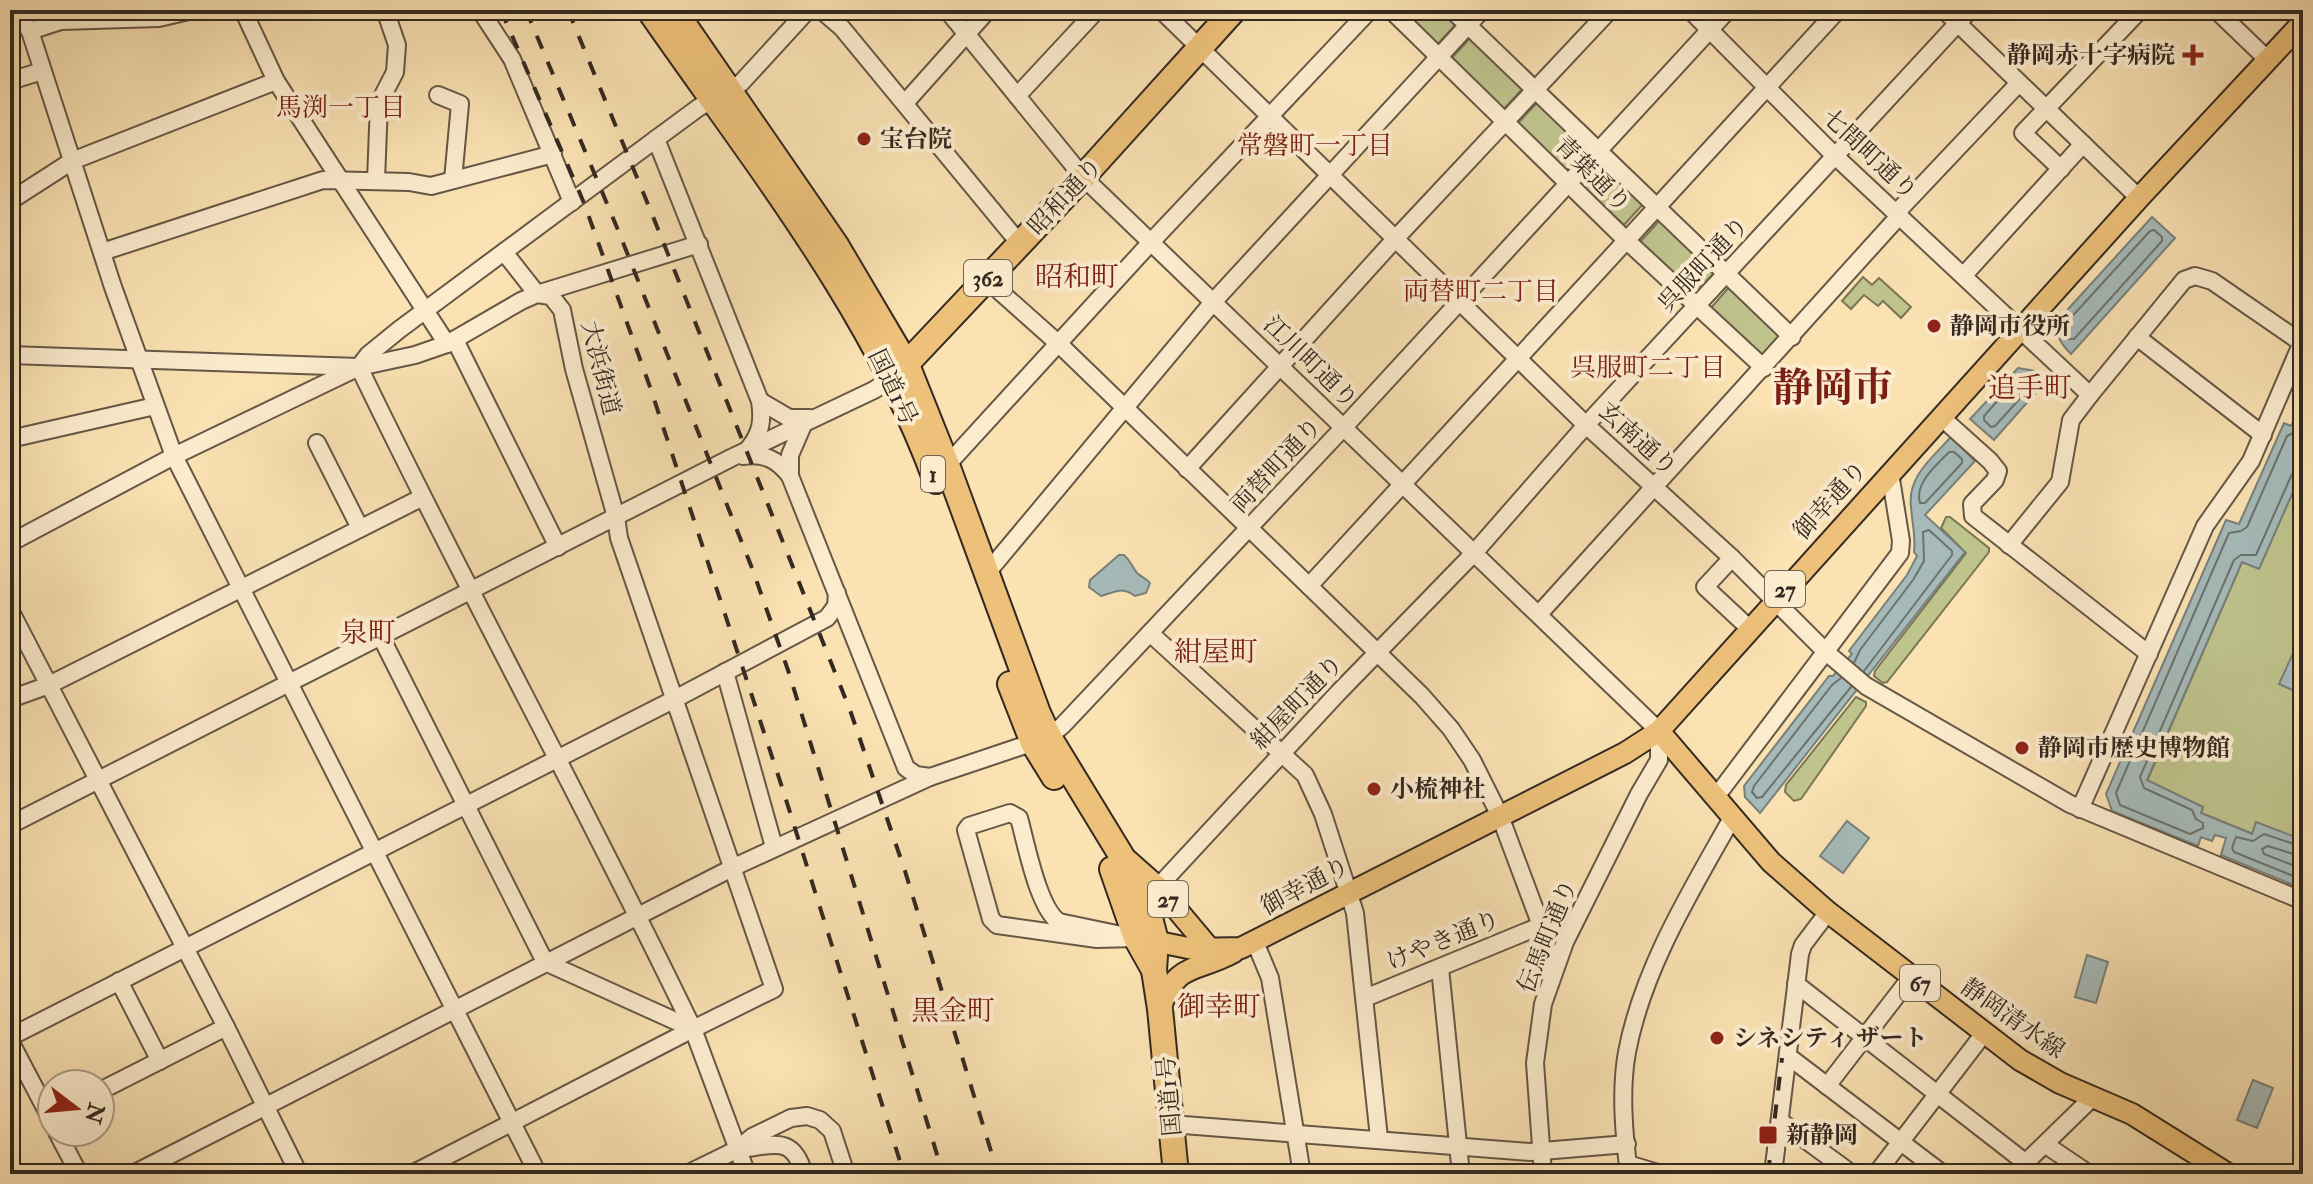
<svg xmlns="http://www.w3.org/2000/svg" width="2313" height="1184" viewBox="0 0 2313 1184" font-family="'IM FELL Double Pica','Noto Serif JP',serif">
<rect width="100%" height="100%" fill="#fae2b3"/>
<filter id="stains"><feTurbulence type="fractalNoise" baseFrequency=".0025" numOctaves="4"/><feColorMatrix values="0 0 0 0 .2 0 0 0 0 .09 0 0 0 0 .02 0 0 0 .5 -.17"/></filter>
<radialGradient id="worn" r=".72"><stop offset=".6" stop-color="#630" stop-opacity="0"/><stop offset="1" stop-color="#630" stop-opacity=".3"/></radialGradient>
<!-- green -->
<g fill="#bfc38c" stroke="#7a7656" stroke-width="2">
<path d="M1398 10H1443L1457 23 1436 46Z"/>
<path d="M1472 36 1525 86 1502 111 1449 61Z"/>
<path d="M1538 102 1587 149 1567 170 1517 124Z"/>
<path d="M1602 164 1644 203 1624 225 1582 186Z"/>
<path d="M1661 219 1716 271 1695 293 1640 242Z"/>
<path d="M1863 277 1872 285 1879 278 1911 307 1901 318 1883 301 1878 306 1864 295 1851 309 1842 301Z"/>
<path d="M1730 286 1783 335 1762 358 1710 309Z"/>
<path d="M2303 469V841L2256 822 2253 834 2201 813 2203 807 2147 781 2242 562 2259 568Z"/>
<path d="M1946 517H1950L1989 548V552L1887 682 1883 683 1874 676 1875 671 1966 553 1941 528Z"/>
<path d="M1856 697 1866 702V706L1801 799 1794 801 1785 792 1786 785Z"/>
</g>
<!-- water -->
<g fill="#a5bab9" stroke="#78807c" stroke-width="2">
<path d="M2152 217 2175 238 2071 354C2060 343 2055 335 2059 319Z"/>
<path d="M2018 368 2035 371 2046 381 1994 440 1970 419Z"/>
<path d="M2303 386V469L2259 569 2242 562 2147 780 2203 807 2201 813 2252 834 2256 822 2303 840V889L2221 855 2226 838 2215 835 2212 841 2201 837 2198 846 2112 811 2106 794 2226 520 2239 524 2284 423 2291 426 2300 408 2295 405Z"/>
<path d="M1951 437 1975 461 1925 515 1965 552 1760 813 1745 797 1744 786 1829 676H1833L1852 654 1849 651 1907 575 1917 556 1914 552C1916 537 1912 523 1911 507 1907 477 1932 458 1951 437Z"/>
<path d="M1119 555H1124C1131 561 1132 567 1137 573 1141 577 1146 578 1150 583L1146 593 1135 596C1122 586 1116 592 1101 596L1089 587 1090 580Z"/>
<path d="M2300 638 2303 639V695L2279 684Z"/>
<path d="M1847 821 1869 838 1843 873 1820 856Z"/>
<path d="M2087 955 2108 962 2096 1003 2075 997Z"/>
<path d="M2253 1080 2273 1088 2257 1128 2237 1120Z"/>
</g>
<g fill="none" stroke-linecap="round" stroke-linejoin="round">
<!-- shore -->
<g stroke="#6c726d" stroke-width="2">
<path d="M2154 230 2162 237V241L2074 339H2068L2065 331 2067 322 2150 231Z"/>
<path d="M2023 376 2031 379 2033 384 1995 426 1991 427 1984 420V416L2017 379Z"/>
<path d="M2303 420 2297 431 2287 436 2247 527 2241 531 2229 533 2116 793 2120 805 2190 834 2203 828V823L2196 819 2192 810 2144 788 2140 777 2234 560 2241 555H2256L2292 474 2297 469H2303"/>
<path d="M1949 452H1954L1962 459V463L1925 503H1920C1914 483 1936 466 1949 452Z"/>
<path d="M1854 663 1860 650 1913 580 1924 561 1923 532 1929 530 1952 551V555L1864 671"/>
<path d="M1841 678 1832 685 1754 786 1752 792 1757 798 1762 797 1851 687"/>
<path d="M2303 847 2264 834 2253 841 2236 837 2232 848 2234 852 2303 880"/>
<path d="M2303 857 2268 846 2262 849 2264 854 2303 869"/>
</g>
<defs>
<g id="minor">
<path d="M15 10 30 31 113 287 174 456 538 1174"/>
<path d="M243 10 276 81 447 344"/>
<path d="M480 10 512 59 572 202"/>
<path d="M821 10 842 28 1020 244"/>
<path d="M947 10 1083 177 1659 731V760L1639 794 1565 942 1543 1004 1535 1063 1543 1174"/>
<path d="M1161 10 1586 425 1732 558 1826 652 1866 686 2070 804 2303 901"/>
<path d="M1391 10 1626 240 1764 368"/>
<path d="M1452 10 1792 337"/>
<path d="M1690 10 1834 155 2090 395 2184 280 2195 276 2212 281 2302 343"/>
<path d="M1944 10 2139 198"/>
<path d="M2216 10 2267 59"/>
<path d="M30 31 61 21 159 18 193 10"/>
<path d="M10 81 42 71"/>
<path d="M438 95 460 104 453 180"/>
<path d="M1017 96 1097 10"/>
<path d="M905 103 988 10"/>
<path d="M2061 169 2023 133 2140 10"/>
<path d="M376 180 379 103 395 72 397 45 385 10"/>
<path d="M10 201 72 161 276 81"/>
<path d="M1897 212 2019 83"/>
<path d="M102 252 323 180 409 182 431 186 553 154"/>
<path d="M504 252 537 294 699 244"/>
<path d="M1964 275 2083 144"/>
<path d="M987 280 1060 345 1309 586 1422 696 1451 729 1472 760 1500 816 1546 939 1550 970"/>
<path d="M2137 337 2263 435"/>
<path d="M455 340 558 547"/>
<path d="M10 355 359 367 415 355 447 344 521 301 537 294 551 296 562 310 574 369 616 517 619 538 774 989 693 1029C586 806 466 590 359 367"/>
<path d="M760 401 789 418H810"/>
<path d="M1941 417 1990 461 1998 471 1995 480 1972 504 1973 516 2149 654"/>
<path d="M803 425 790 455V476L906 768 916 775 930 777 1049 737 1063 725 1344 427 1728 10"/>
<path d="M10 439 155 406"/>
<path d="M317 443 360 528"/>
<path d="M749 448C761 433 763 421 760 401L656 139 698 108 741 83 808 10"/>
<path d="M743 456C764 453 777 459 790 476"/>
<path d="M947 465 1152 241 1370 10"/>
<path d="M1187 469 1396 238 1610 10"/>
<path d="M10 543 174 456 359 367 368 355 400 329 656 139"/>
<path d="M2009 545 2060 482 2071 420 2090 395"/>
<path d="M1732 558 1705 587 1750 629"/>
<path d="M986 574 1214 301 1482 10"/>
<path d="M1309 586 1838 10"/>
<path d="M10 610 226 1027 299 1174"/>
<path d="M1539 614 1900 215"/>
<path d="M1150 633 1305 775 1323 814 1355 913 1379 1138"/>
<path d="M381 637 545 962 693 1029 747 1174"/>
<path d="M725 672 774 847"/>
<path d="M10 699 49 685 421 498"/>
<path d="M1715 798 1900 553 1901 541 1890 473"/>
<path d="M2080 809 2205 526 2251 461 2303 340"/>
<path d="M1010 813 1019 818C1026 843 1038 908 1059 922L1136 938 1097 939 997 925 991 919 966 830 969 826Z"/>
<path d="M10 825 733 457 874 390 892 378"/>
<path d="M1158 887 1337 694 1474 553 1586 425 1970 10"/>
<path d="M1255 942 1270 978 1302 1174"/>
<path d="M1440 968 1461 1174"/>
<path d="M119 981 160 1061"/>
<path d="M1796 984 2026 1163"/>
<path d="M1365 998 1540 926"/>
<path d="M10 1037 675 699 827 618 836 606 837 593"/>
<path d="M10 1041 52 1121"/>
<path d="M1788 1056 1943 1174"/>
<path d="M1827 1086 1911 977"/>
<path d="M100 1091 226 1027"/>
<path d="M1780 1121 1852 1174"/>
<path d="M1171 1124 1530 1152 1627 1144"/>
<path d="M57 1132 79 1174"/>
<path d="M2046 1145 2089 1174"/>
<path d="M738 1149C771 1147 792 1132 804 1174"/>
<path d="M1628 1164 1661 1174"/>
<path d="M133 1174 734 867 930 777"/>
<path d="M412 1174 691 1030"/>
<path d="M687 1174 738 1149 752 1137 791 1118 807 1116 820 1120 832 1131 846 1174"/>
<path d="M1629 1174C1624 1135 1620 1091 1627 1052 1643 968 1691 891 1732 818"/>
<path d="M1773 1174 1800 954 1803 945 1828 912"/>
<path d="M1876 1174 1985 1032"/>
<path d="M2014 1174 2094 1096"/>
</g>
<g id="major">
<path d="M1659 731 1771 862 1828 912 2020 1060 2060 1083 2132 1114 2228 1174"/>
<path d="M1124 857 1158 887 1210 949"/>
<path d="M1144 939 1193 949 1241 948 1625 753 1659 731 2139 198 2303 22"/>
<path d="M1160 1009C1178 960 1194 974 1234 952"/>
</g>
<g id="highway">
<path d="M649 10C753 160 873 308 936 481"/>
<path d="M674 10 836 245 907 365 947 465 1038 713 1049 737 1121 855 1149 914 1156 941 1154 970 1160 1009 1176 1174"/>
<path d="M897 374 1083 177 1234 10"/>
<path d="M1010 684 1033 743 1054 777"/>
<path d="M1112 869 1136 938 1154 970"/>
</g>
</defs>
<!-- minor casing -->
<use href="#minor" stroke="#665746" stroke-width="20"/>
<!-- major casing -->
<use href="#major" stroke="#342921" stroke-width="24"/>
<!-- highway casing -->
<use href="#highway" stroke="#342921" stroke-width="28"/>
<!-- minor -->
<use href="#minor" stroke="#fcecce" stroke-width="16"/>
<!-- major -->
<use href="#major" stroke="#edc17a" stroke-width="20"/>
<!-- highway -->
<use href="#highway" stroke="#edc17a" stroke-width="24"/>
<!-- rail -->
<g stroke="#342921" stroke-width="4" stroke-dasharray="14 14" stroke-linecap="butt">
<path d="M501 10 584 203 650 387 782 787 904 1174"/>
<path d="M526 10 618 230 752 568 789 673 943 1174"/>
<path d="M568 10 652 214 850 710 905 871 998 1174"/>
<path d="M1768 1174 1782 1058"/>
</g>
</g>
<!-- markers -->
<g fill="#8f2418" stroke="#fcecce" stroke-width="3">
<path d="M2189 43h8v8h8v8h-8v8h-8v-8h-8v-8h8z"/>
<circle cx="864" cy="139" r="8"/>
<circle cx="1934" cy="326" r="8"/>
<circle cx="2022" cy="748" r="8"/>
<circle cx="1374" cy="789" r="8"/>
<circle cx="1717" cy="1038" r="8"/>
<rect x="1758" y="1125" width="20" height="20" rx="4"/>
</g>
<g text-anchor="middle" stroke-width="8" stroke-linejoin="round" paint-order="stroke">
<!-- shield labels -->
<g fill="#fcecce" stroke="#706455" stroke-width="2">
<rect x="964" y="260" width="48" height="36" rx="6"/>
<rect x="921" y="456" width="24" height="36" rx="6"/>
<rect x="1765" y="571" width="40" height="36" rx="6"/>
<rect x="1148" y="881" width="40" height="36" rx="6"/>
<rect x="1900" y="965" width="40" height="36" rx="6"/>
</g>
<g font-size="22" font-weight="bold" fill="#342921">
<text x="988" y="286">362</text>
<text x="933" y="482">1</text>
<text x="1785" y="597">27</text>
<text x="1168" y="907">27</text>
<text x="1920" y="991">67</text>
</g>
<!-- poi labels -->
<g font-size="24" font-weight="bold" fill="#342921" stroke="#fcecce" text-anchor="start">
<text x="2175" y="63" text-anchor="end">静岡赤十字病院</text>
<text x="880" y="147">宝台院</text>
<text x="1950" y="334">静岡市役所</text>
<text x="2038" y="756">静岡市歴史博物館</text>
<text x="1390" y="797">小梳神社</text>
<text x="1733" y="1046">シネシティ ザート</text>
<text x="1786" y="1143">新静岡</text>
</g>
<!-- street labels -->
<g font-size="24" fill="#342921" stroke="#fcecce">
<text transform="translate(1870 154) rotate(43)" y="8">七間町通り</text>
<text transform="translate(1593 174) rotate(45)" y="8">青葉通り</text>
<text transform="translate(1065 196) rotate(-47)" y="8">昭和通り</text>
<text transform="translate(1703 264) rotate(-47)" y="8">呉服町通り</text>
<text transform="translate(1311 362) rotate(44)" y="8">江川町通り</text>
<text transform="translate(601 368) rotate(76)" y="8">大浜街道</text>
<text transform="translate(893 387) rotate(64)" y="8">国道1号</text>
<text transform="translate(1638 439) rotate(42)" y="8">玄南通り</text>
<text transform="translate(1276 465) rotate(-47)" y="8">両替町通り</text>
<text transform="translate(1830 500) rotate(-48)" y="8">御幸通り</text>
<text transform="translate(1297 702) rotate(-46)" y="8">紺屋町通り</text>
<text transform="translate(1305 886) rotate(-28)" y="8">御幸通り</text>
<text transform="translate(1547 936) rotate(-68)" y="8">伝馬町通り</text>
<text transform="translate(1443 940) rotate(-22)" y="8">けやき通り</text>
<text transform="translate(2013 1018) rotate(35)" y="8">静岡清水線</text>
<text transform="translate(1169 1096) rotate(-95)" y="8">国道1号</text>
</g>
<!-- neighbourhood labels -->
<g font-size="26" fill="#7a1f14" stroke="#fcecce">
<text x="341" y="116">馬渕一丁目</text>
<text x="1315" y="154">常磐町一丁目</text>
<text x="1481" y="300">両替町二丁目</text>
<text x="1648" y="376">呉服町二丁目</text>
</g>
<!-- quarter labels -->
<g font-size="28" fill="#7a1f14" stroke="#fcecce">
<text x="1077" y="286">昭和町</text>
<text x="2030" y="397">追手町</text>
<text x="368" y="642">泉町</text>
<text x="1216" y="661">紺屋町</text>
<text x="1219" y="1016">御幸町</text>
<text x="953" y="1020">黒金町</text>
</g>
<!-- town labels -->
<g font-size="40" font-weight="bold" fill="#7a1f14" stroke="#fcecce">
<text x="1833" y="401">静岡市</text>
</g>
</g>
<!-- margin -->
<rect width="2313" height="1184" fill="none" stroke="#fae2b3" stroke-width="40"/>
<rect x="12" y="12" width="2289" height="1160" fill="none" stroke="#342921" stroke-width="4"/>
<rect x="20" y="20" width="2273" height="1144" fill="none" stroke="#342921" stroke-width="2"/>
<!-- north arrow -->
<g transform="translate(76 1108) rotate(106)"><circle r="38" fill="#fcecce" stroke="#ac9e89" stroke-width="2"/>
<path d="M0-6L14 30L0 20L-14 30Z" fill="#8f2418"/>
<text y="-12" font-size="22" font-weight="bold" text-anchor="middle" fill="#342921">N</text>
</g>
<rect width="100%" height="100%" filter="url(#stains)"/>
<rect width="100%" height="100%" fill="url(#worn)"/>
</svg>
